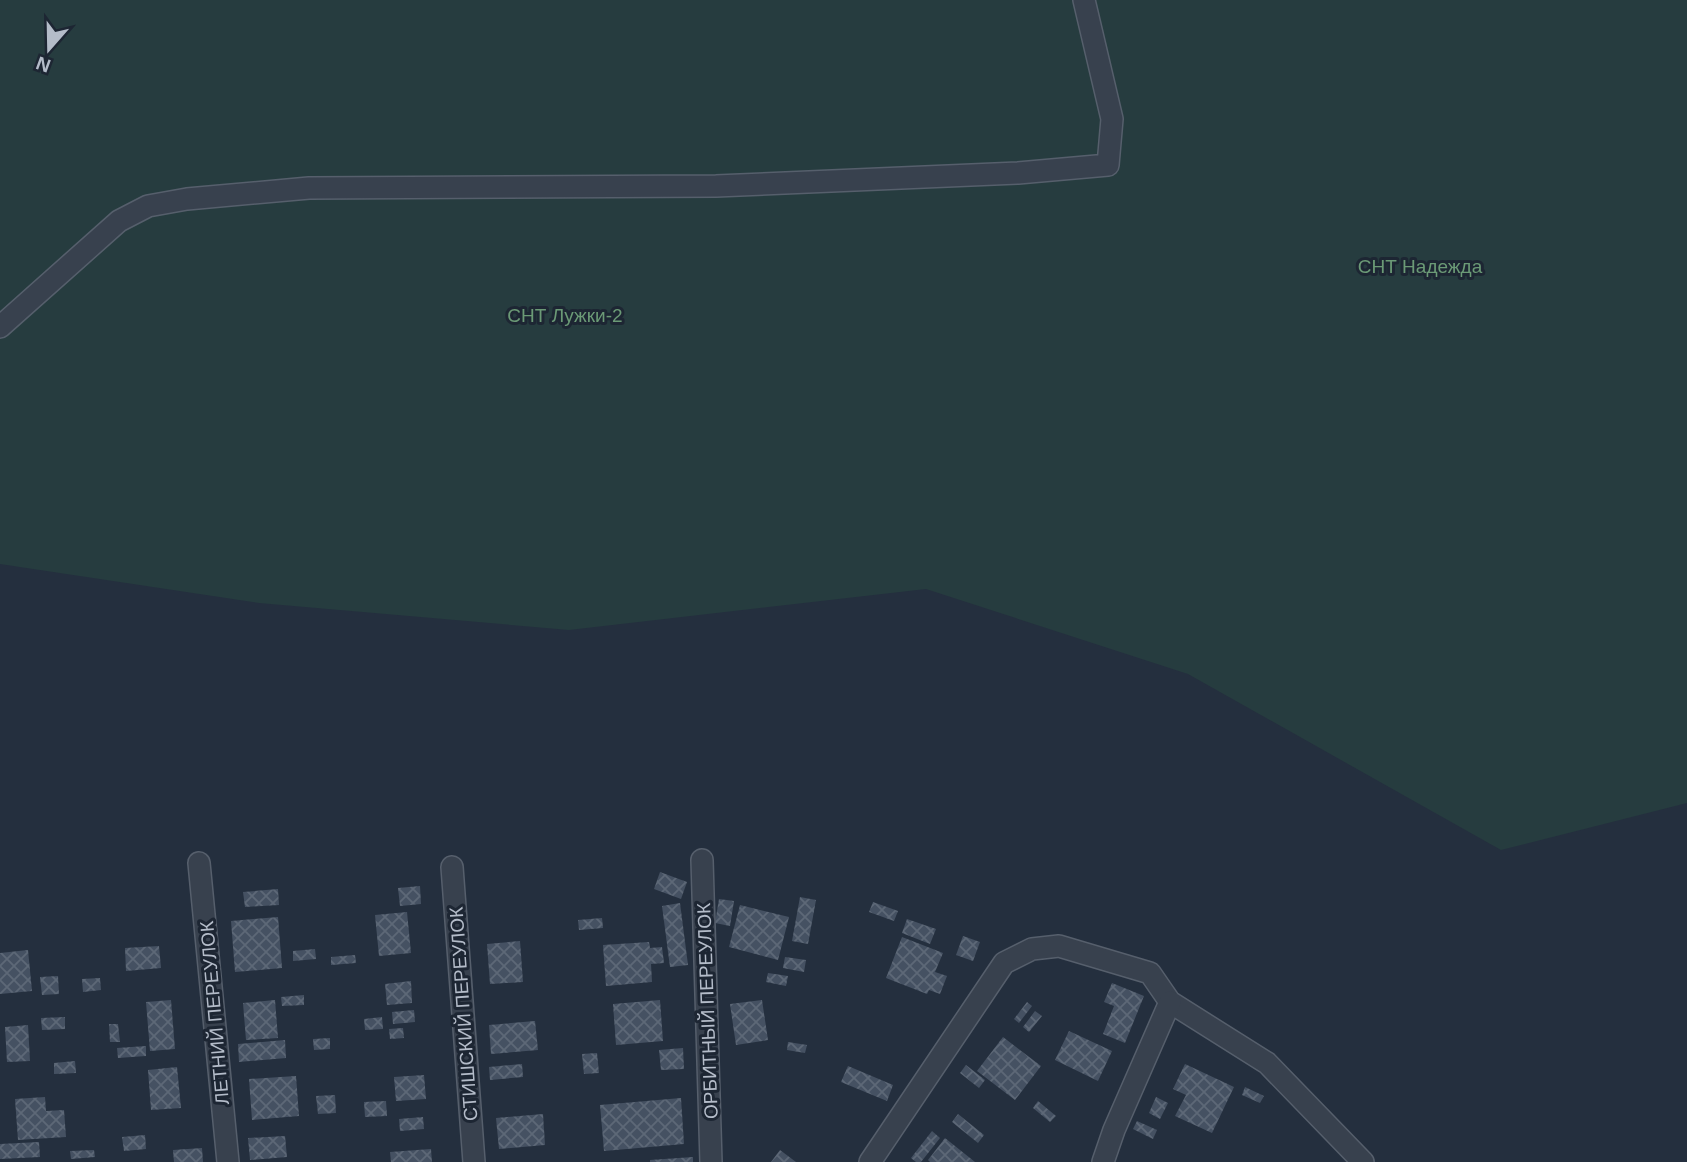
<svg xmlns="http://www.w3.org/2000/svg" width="1687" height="1162" viewBox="0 0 1687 1162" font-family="Arial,sans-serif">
<defs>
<pattern id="building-cross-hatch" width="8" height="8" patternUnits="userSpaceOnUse" patternTransform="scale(1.75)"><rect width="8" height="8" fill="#455162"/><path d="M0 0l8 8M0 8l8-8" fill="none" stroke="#5d6877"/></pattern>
</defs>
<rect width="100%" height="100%" fill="#242f3e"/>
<!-- garden -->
<path fill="#263c3f" d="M0 0H1687V803L1501 850 1188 674 926 589 569 630 259 603 0 564Z"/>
<!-- building -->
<g fill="url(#building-cross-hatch)">
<path d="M660 872 687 882 681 899 654 889Z"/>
<path d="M420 886 421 904 400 906 398 888Z"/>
<path d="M278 889 279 905 245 907 243 892Z"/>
<path d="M800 897 816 900 808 944 792 941Z"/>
<path d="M719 899 734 901 730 926 715 923Z"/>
<path d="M873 902 898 911 894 921 869 912Z"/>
<path d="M680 903 688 965 670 967 662 906Z"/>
<path d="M740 905 789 917 778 960 729 947Z"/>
<path d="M407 912 411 953 379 956 375 915Z"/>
<path d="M278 917 282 968 235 972 231 921Z"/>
<path d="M602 918 603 928 579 930 578 920Z"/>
<path d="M907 919 936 929 930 944 902 933Z"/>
<path d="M963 936 980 942 973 961 956 955Z"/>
<path d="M902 937 943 953 935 972 947 976 940 994 929 990 927 994 886 978Z"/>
<path d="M520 941 523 982 490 984 487 944Z"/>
<path d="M649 942 650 948 662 947 664 963 651 964 652 982 606 986 603 945Z"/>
<path d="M159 946 161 968 126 971 125 948Z"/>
<path d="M315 949 316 959 293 961V951Z"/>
<path d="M28 950 32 991 0 994V953Z"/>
<path d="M355 955 356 963 331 965V957Z"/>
<path d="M785 957 806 960 804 972 783 968Z"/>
<path d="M768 973 788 976 786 986 766 982Z"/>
<path d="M58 976 59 994 42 995 40 977Z"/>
<path d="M100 978 101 990 83 992 82 979Z"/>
<path d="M411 981 412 1003 387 1005 385 984Z"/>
<path d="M1112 983 1144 996 1125 1043 1103 1034 1114 1006 1104 1002Z"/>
<path d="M304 995V1005L282 1006 281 997Z"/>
<path d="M171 1000 175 1049 150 1051 146 1002Z"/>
<path d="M275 1000 278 1038 246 1040 243 1003Z"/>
<path d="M660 1000 663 1041 616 1045 613 1004Z"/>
<path d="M762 1000 768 1040 736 1045 730 1004Z"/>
<path d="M1027 1002 1032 1006 1019 1023 1014 1019Z"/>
<path d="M414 1010 415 1022 393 1024 392 1012Z"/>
<path d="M1035 1011 1042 1016 1029 1032 1023 1027Z"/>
<path d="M65 1017V1029L42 1030 41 1018Z"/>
<path d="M382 1017 383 1029 365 1030 364 1019Z"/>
<path d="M535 1021 538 1050 491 1054 489 1025Z"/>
<path d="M109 1024H118L120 1042H110Z"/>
<path d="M28 1025 30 1061 7 1062 5 1027Z"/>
<path d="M403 1028 404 1038 390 1039 389 1029Z"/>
<path d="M1069 1031 1112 1051 1098 1081 1055 1060Z"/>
<path d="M1003 1037 1041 1066 1015 1100 977 1071Z"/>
<path d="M330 1038V1049L314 1050 313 1039Z"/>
<path d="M285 1040 286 1058 239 1062 238 1044Z"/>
<path d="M788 1042 807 1045 805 1053 787 1050Z"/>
<path d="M146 1046V1056L118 1058 117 1048Z"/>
<path d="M683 1048 684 1069 661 1070 659 1050Z"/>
<path d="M597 1053 599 1073 584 1074 582 1054Z"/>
<path d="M75 1061 76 1073 54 1074V1063Z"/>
<path d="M522 1064 523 1077 490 1080 489 1067Z"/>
<path d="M1185 1064 1234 1087 1212 1133 1175 1116 1186 1095 1173 1089Z"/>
<path d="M966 1065 985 1080 979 1088 960 1073Z"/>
<path d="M848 1066 893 1085 887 1101 841 1082Z"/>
<path d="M177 1067 181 1108 151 1110 148 1070Z"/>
<path d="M424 1075 426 1099 396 1101 394 1077Z"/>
<path d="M296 1076 299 1116 252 1120 249 1079Z"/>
<path d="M1245 1087 1264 1096 1260 1103 1242 1095Z"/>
<path d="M335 1095 336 1113 318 1114 316 1096Z"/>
<path d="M45 1097 46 1111 64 1110 66 1137 18 1140 15 1099Z"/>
<path d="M1156 1097 1168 1103 1160 1119 1149 1113Z"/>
<path d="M681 1098 684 1144 604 1151 600 1105Z"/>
<path d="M386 1101 387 1116 365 1117 364 1102Z"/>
<path d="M1038 1101 1056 1116 1050 1122 1033 1108Z"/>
<path d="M543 1114 545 1145 499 1149 496 1118Z"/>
<path d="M958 1114 984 1135 978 1143 952 1122Z"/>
<path d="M423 1117 424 1129 400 1131 399 1119Z"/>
<path d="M1137 1121 1157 1130 1153 1139 1133 1129Z"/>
<path d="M932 1131 940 1138 921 1162H916L911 1158Z"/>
<path d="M145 1135 146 1149 124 1151 122 1137Z"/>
<path d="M285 1136 287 1157 250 1160 248 1138Z"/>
<path d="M945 1138 975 1162H930L928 1160Z"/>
<path d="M39 1142 40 1157 0 1159V1144Z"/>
<path d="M202 1148 203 1162H174L173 1150Z"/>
<path d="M431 1149 432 1162H391L390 1152Z"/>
<path d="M94 1150 95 1157 71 1159 70 1151Z"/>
<path d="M780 1150 796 1162H771Z"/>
<path d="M693 1157V1162H650V1160Z"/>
</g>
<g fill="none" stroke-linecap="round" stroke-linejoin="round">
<defs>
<g id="street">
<path d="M0 327 119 221 148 206 187 199 309 188 716 186 1018 173 1108 165 1112 119 1084 0"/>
<path d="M702 860 711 1162"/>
<path d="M199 863 228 1162"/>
<path d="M452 867 474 1162"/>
<path d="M870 1162 1004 963 1032 949 1059 946 1150 973 1170 1002 1267 1063 1363 1162"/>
<path d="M1103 1162 1114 1130 1170 1002"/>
</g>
</defs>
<!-- street casing -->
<use href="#street" stroke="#565f6c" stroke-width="24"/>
<!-- street -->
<use href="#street" stroke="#38414e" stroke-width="21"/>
</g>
<g text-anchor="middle" stroke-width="6" stroke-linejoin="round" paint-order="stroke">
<!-- park labels -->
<g font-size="19" fill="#6b9a76" stroke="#1d2633">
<text x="1420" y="273">СНТ Надежда</text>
<text x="565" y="322">СНТ Лужки-2</text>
</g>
<!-- street labels -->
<g font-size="19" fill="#b4bcc9" stroke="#1d2633">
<text transform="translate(707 1011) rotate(-92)" y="7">ОРБИТНЫЙ ПЕРЕУЛОК</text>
<text transform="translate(214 1013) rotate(-95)" y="7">ЛЕТНИЙ ПЕРЕУЛОК</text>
<text transform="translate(463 1014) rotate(-94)" y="7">СТИШСКИЙ ПЕРЕУЛОК</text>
</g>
</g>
<!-- north arrow -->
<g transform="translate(49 49) rotate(200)" stroke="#1d2633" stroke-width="5" paint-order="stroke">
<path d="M0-5L12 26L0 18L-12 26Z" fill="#b4bcc9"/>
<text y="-10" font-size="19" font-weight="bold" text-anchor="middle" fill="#b4bcc9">N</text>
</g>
</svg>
